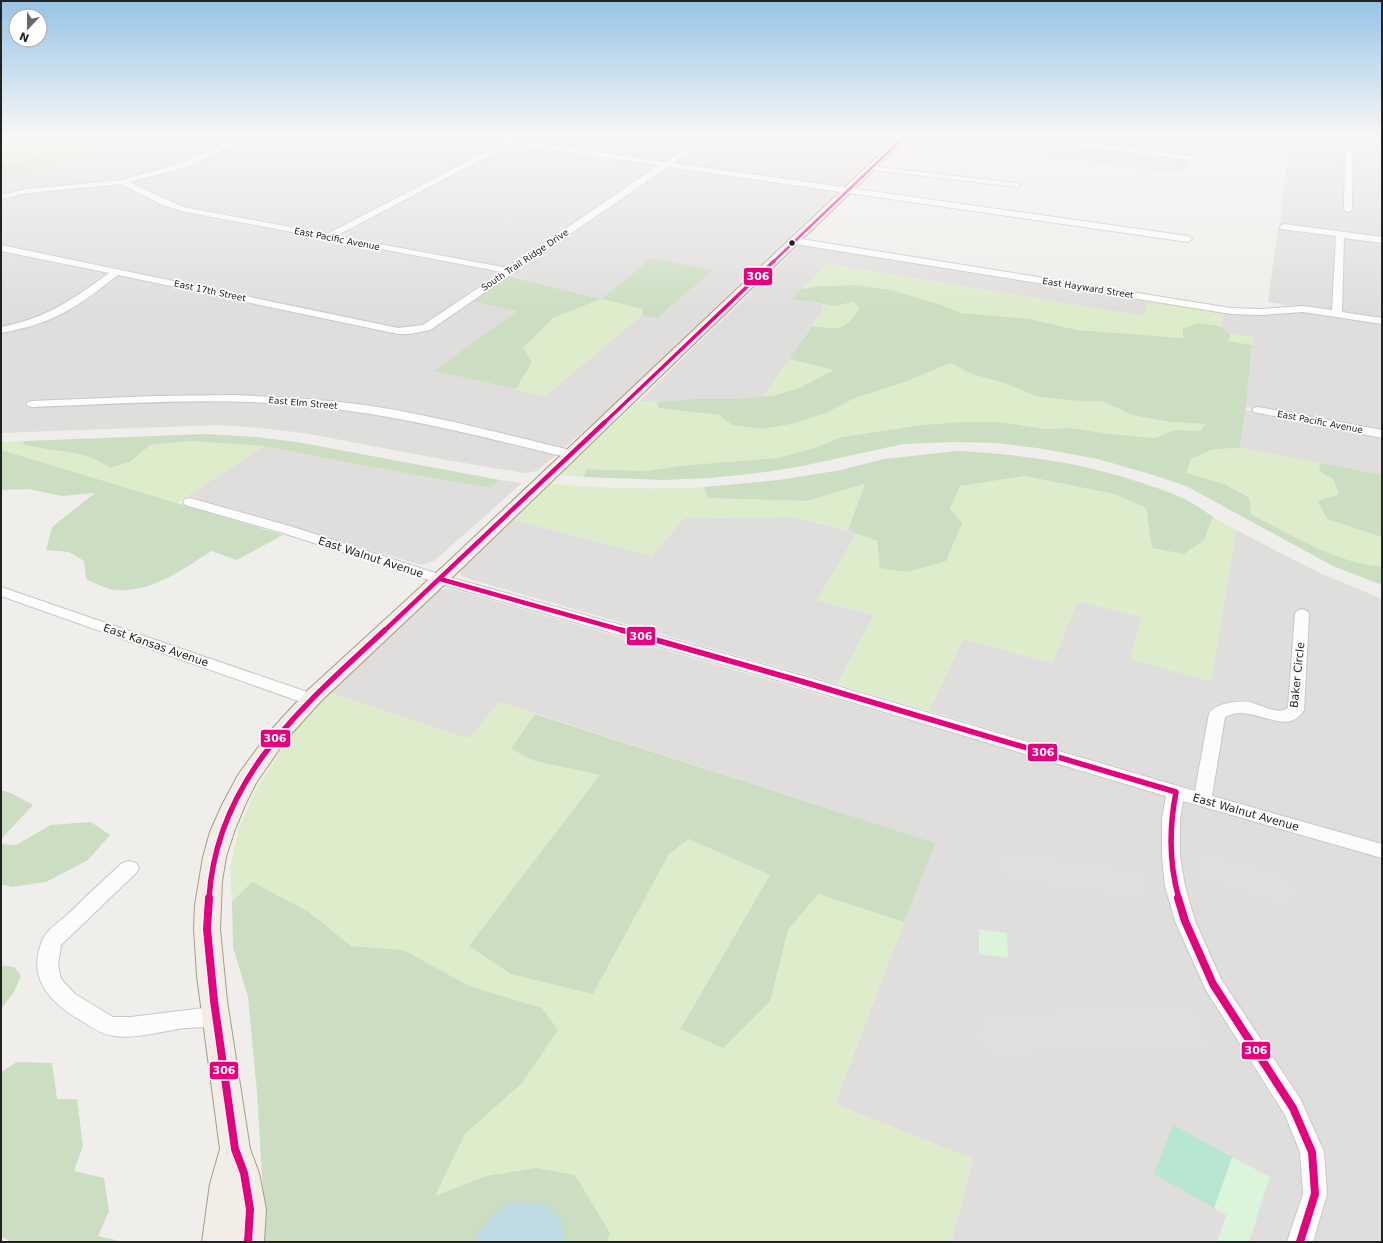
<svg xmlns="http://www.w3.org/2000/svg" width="1383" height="1243" viewBox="0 0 1383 1243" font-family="'DejaVu Sans',sans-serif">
<rect width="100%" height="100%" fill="#f0eeeb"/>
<!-- residential -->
<g fill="#dfdedc" fill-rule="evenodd">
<path d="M138 135H896L608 410 537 471 524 473 446 460 304 433 260 428 218 425 1 433V178L26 174 80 150 138 137ZM651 258 657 318 642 315 545 396 435 371 518 311 500 273 601 299Z"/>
<path d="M911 135H1142L1196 142 1183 174 907 139Z"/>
<path d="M1290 135H1382V239L1284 225 1280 223Z"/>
<path d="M1278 227 1331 234 1334 237 1335 247 1382 254V320L1268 302Z"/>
<path d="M806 245 1149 300 1143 316 827 264 792 299 826 305 763 397 735 399H693L657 402 639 401 798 246Z"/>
<path d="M1308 311 1382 323V432L1246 407 1253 337 1232 334 1220 326 1224 313Z"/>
<path d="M1246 410 1382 436V475L1240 448Z"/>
<path d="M264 446 370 467 489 488 500 480 522 483 434 561 421 565 187 496Z"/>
<path d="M794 517 857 533 817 600 874 615 837 684 476 581 461 576 460 570 511 519 652 556 684 518Z"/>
<path d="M1236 530 1318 572 1382 599V843L1193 790 929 711 963 639 1052 663 1078 601 1142 617 1130 659 1211 681Z"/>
<path d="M449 588 1382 856V1242H951L973 1159 835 1104 934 843 500 702 468 739 330 693 437 591Z"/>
</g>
<!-- religious -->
<path fill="#dededc" d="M1343 238 1382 241V254L1343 248Z"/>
<!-- grass -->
<g fill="#ddeccb">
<path d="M5 135H54L59 137C52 148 33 159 20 162 14 163 7 162 1 162V139Z"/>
<path d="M827 264 1143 316 1149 300 1224 313 1220 326 1197 323 1183 329V338L1077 330 1030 319 961 313 939 304 891 290 858 285 821 286 801 289Z"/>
<path d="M601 299 644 309 642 315 545 396 516 389 532 362 523 348 553 318Z"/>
<path d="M853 302 861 308C842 331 841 330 812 326L826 305 835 306Z"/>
<path d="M1232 334 1253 337 1252 345 1228 341Z"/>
<path d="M789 359 835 370C812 382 789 394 763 397Z"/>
<path d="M950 363 972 374 1007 384 1039 397 1079 401H1102L1132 415 1170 422 1207 424 1200 431 1175 430 1155 438 1111 434 1068 428 1046 429 999 422H961L922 425 842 437 815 448 777 458 678 466 647 471 587 469 583 477 558 474 639 401 657 402 659 408 719 415 732 425 762 429 796 423 826 413 855 398 908 381Z"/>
<path d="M25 441 23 444C55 453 80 448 110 468L130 462 150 445 190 441 264 446 177 503 1 450V442Z"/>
<path d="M1240 448 1320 463 1319 471 1333 479 1339 494 1327 519 1382 537V566C1342 566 1286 532 1250 513L1249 496 1224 484 1186 473 1191 459 1213 449Z"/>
<path d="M1025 476 1114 494 1146 508 1152 548 1204 540 1213 517 1236 530 1211 681 1130 659 1142 617 1078 601 1052 663 963 639 929 711 837 684 874 615 817 600 857 533 877 541 950 509 959 486Z"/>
<path d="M549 484C601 488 652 490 704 487L708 498 806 501 865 484 848 530 794 517 684 518 652 556 511 519Z"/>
<path d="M330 693 468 739 500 702 535 714 512 749 536 761 600 775 470 946 593 994 669 854 689 839 770 875 680 1028 770 1001 788 930 818 894 904 922 835 1104 973 1159 951 1242H607L610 1233 486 1176 435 1196 465 1134 522 1083 542 1008 469 986 404 950 351 946 309 912 253 883 232 902 230 868 239 827 258 786 291 735Z"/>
</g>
<!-- forest -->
<g fill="#cbdec1">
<path d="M54 135H138V137L80 150 26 174 1 178V162C7 162 14 163 20 162 32 159 53 147 59 137Z"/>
<path d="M651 258 713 270 657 318 642 315 643 309 601 299 553 318 523 348 532 362 516 389 434 371 517 311 472 301 509 276 601 299Z"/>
<path d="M858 285 891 290 939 304 961 313 1030 319 1077 330 1183 338V329L1197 323 1220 326 1231 334 1228 341 1252 345 1246 407 1240 448 1213 449 1191 459 1186 473 1224 484 1249 497 1251 514C1286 532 1342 566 1382 566V585L1333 566 1186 486 1153 475 1098 459 1037 448 996 443 953 442 903 444 798 467 758 473 710 478 664 480 583 477 587 469 647 471 678 466 777 458 815 448 842 437 922 425 961 422H999L1046 429 1068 428 1111 434 1155 438 1175 430 1200 431 1206 424 1170 422 1132 415 1102 401H1079L1039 397 1007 384 972 374 950 363 908 381 855 398 826 413 796 423 762 429 732 425 719 415 659 408 657 402 693 399H735L773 396 799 388 834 370 789 359 812 326C839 330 844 331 860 308L853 302 835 306 792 299 801 289 821 286Z"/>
<path d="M206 434 256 437 297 442 500 480 490 488 370 467 264 446 190 441 150 445 130 462 110 468C81 448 54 453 22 444L25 441Z"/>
<path d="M1 450 283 535 237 560 211 551C182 570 151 593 115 590 106 589 95 583 86 579L84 561 69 552 46 550 52 527 95 493 62 496 28 489 1 490Z"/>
<path d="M957 451C1019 454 1080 462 1139 482 1157 488 1174 493 1190 502 1198 506 1206 512 1213 517L1204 540 1184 554 1152 548 1146 508 1114 494 1025 476 960 486 950 509 962 523 946 561 907 572 880 568 877 541 848 530 865 484 806 501 708 498 704 487 779 480 841 470 884 459Z"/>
<path d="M1320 463 1382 475V537L1327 519 1318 501 1339 494 1333 479 1319 471Z"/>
<path d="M535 714 935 843 904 922 818 894 788 930 770 1001 723 1048 680 1029 770 875 689 839 669 854 593 994 511 974 469 946 600 775 535 761 511 749Z"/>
<path d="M1 790 11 793 33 805 1 839Z"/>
<path d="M91 822 110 835 88 860 46 882 11 887 1 884V844L16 845 51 825Z"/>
<path d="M252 882 309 912 351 946 404 950 469 986 542 1008 558 1030 522 1083 465 1134 435 1196 486 1176 536 1168 575 1175 610 1233 607 1242H261L263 1191 257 1093 248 997 233 947 232 902Z"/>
<path d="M1 965 14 967 21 976 14 992 1 1009Z"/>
<path d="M17 1062 52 1063 57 1099H77L83 1146 74 1171 104 1178 109 1211 98 1236 124 1242H11L1 1236V1072Z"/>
</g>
<!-- park -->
<g fill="#daf5da">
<path d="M979 929 1007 933 1008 958 979 954Z"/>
<path d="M1232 1157 1270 1177 1249 1242H1217L1226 1215 1214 1208Z"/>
</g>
<!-- pitch -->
<path fill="#b7e6d2" d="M1173 1125 1232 1157 1214 1208 1154 1174Z"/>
<!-- parking -->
<g fill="#e0dfde">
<path d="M1201 847 1293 875 1292 884 1294 888 1297 889 1296 898 1290 899 1289 909 1196 880Z"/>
<path d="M1000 848 1146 868 1152 903 1001 882 999 874 995 871V857L1000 855Z"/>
<path d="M1194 1003 1214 1049 985 1058 981 1041H972L968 1027 977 1026 973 1011Z"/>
</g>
<!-- water -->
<path fill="#bfdbe3" d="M507 1202 543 1203 562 1220 563 1242H476L478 1232Z"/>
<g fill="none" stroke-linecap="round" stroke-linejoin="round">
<defs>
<g id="minor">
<path d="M265 135H280L227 148 187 167 129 182 183 207 327 234 503 143 460 135H481L665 162 704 135H712L673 163 1188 236 1192 239 1188 242 668 167 430 330 409 334H398L118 275C101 288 84 302 65 312 45 323 23 329 1 333V327C47 318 72 300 109 273L1 251V245L398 328 423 325 502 272 181 211 160 204 121 184 27 193 1 199V195L27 189 122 180 181 163 222 144ZM511 144 659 165 508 268 336 236Z"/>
<path d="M1004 135H1028L1190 156 1194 158 1190 160 1007 137Z"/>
<path d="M1345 135H1353L1352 210 1348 212 1344 210Z"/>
<path d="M870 166 1017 183 1021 185 1017 187 873 170H870Z"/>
<path d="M1284 224 1382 237V243L1344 238 1342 312 1382 318V324L1303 312 1260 315 1231 314 795 244 791 241 795 238 1231 308 1260 309 1303 306 1332 310 1336 236 1281 229 1280 227 1281 225Z"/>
<path d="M236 395C277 397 317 399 357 404 430 414 503 434 574 451L576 454 574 457 570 458C487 438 404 416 319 407 224 396 127 404 32 407L28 406 26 404 28 402 32 401 154 396Z"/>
<path d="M1258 407 1382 430V438L1254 412 1252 410 1254 408Z"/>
<path d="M190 498 293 527 445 576 803 676 1195 791 1209 714C1212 708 1218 706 1224 704 1233 702 1241 701 1249 702 1260 704 1278 716 1288 708L1295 614 1297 611 1302 609 1307 611 1309 614 1304 710C1286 740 1252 701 1225 717L1212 796 1382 844V858L1183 801 1180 819V857L1185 886 1195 921 1221 979 1301 1100 1324 1152 1327 1194 1313 1242H1287L1303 1194 1300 1152 1285 1115 1206 990 1175 921 1165 886 1162 857V819L1166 796 791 684 435 582 283 533 185 505 183 502 185 499Z"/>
<path d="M1 587 316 695 318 699 316 703 310 704 304 703 1 596Z"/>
<path d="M129 861 136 863 139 868 136 873 61 945 58 965 61 979 75 994 113 1017H131L204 1008H216L224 1010 227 1017 224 1024C211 1028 198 1027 185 1028 162 1031 138 1039 115 1036 104 1035 94 1029 85 1023 53 1005 26 981 42 941 46 930 59 922 67 915 85 897 104 880 122 863Z"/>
</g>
<path id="major" d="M900 135H910L462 568 321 701 285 741 256 783 245 805 234 832 226 857 222 881 220 929 227 1001 250 1149 259 1173 266 1209 264 1242H202L210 1184 220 1149 197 976 194 929 195 905 203 857 210 832 222 805 238 775 270 731 307 691 450 560Z"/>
</defs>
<!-- minor casing -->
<use href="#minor" stroke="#c9c8c7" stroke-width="2"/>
<!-- major casing -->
<use href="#major" stroke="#a79c86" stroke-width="2"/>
<!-- minor -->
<use href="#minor" fill="#fdfcfc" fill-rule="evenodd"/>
<!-- major -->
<use href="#major" fill="#f3ede7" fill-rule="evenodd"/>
<defs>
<path id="bus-1-far4" d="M773 262 906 135"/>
<path id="bus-1-far3" d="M604 423 774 261"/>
<g id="bus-1-far2">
<path d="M440 579 625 631"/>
<path d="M384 631 605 422"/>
</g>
<g id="bus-1-far1">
<path d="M621 630 797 680 1176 792C1169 828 1169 864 1179 899"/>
<path d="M209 899C216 779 303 706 385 630"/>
</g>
<g id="bus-1">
<path d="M209 898 207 929 214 1001 235 1149 244 1173 250 1209 248 1242"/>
<path d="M1178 898 1185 921 1213 984 1293 1108 1312 1152 1315 1194 1300 1242"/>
</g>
</defs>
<!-- bus-1-far4 casing -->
<use href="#bus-1-far4" stroke="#fff" stroke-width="4"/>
<!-- bus-1-far3 casing -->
<use href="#bus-1-far3" stroke="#fff" stroke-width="5.5"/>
<!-- bus-1-far2 casing -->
<use href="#bus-1-far2" stroke="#fff" stroke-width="7"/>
<!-- bus-1-far1 casing -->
<use href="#bus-1-far1" stroke="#fff" stroke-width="8"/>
<!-- bus-1 casing -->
<use href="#bus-1" stroke="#fff" stroke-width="10"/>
<!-- bus-1-far4 -->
<use href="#bus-1-far4" stroke="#e5007d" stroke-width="2.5"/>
<!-- bus-1-far3 -->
<use href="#bus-1-far3" stroke="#e5007d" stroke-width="3.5"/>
<!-- bus-1-far2 -->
<use href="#bus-1-far2" stroke="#e5007d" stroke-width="4.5"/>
<!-- bus-1-far1 -->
<use href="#bus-1-far1" stroke="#e5007d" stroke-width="5.5"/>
<!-- bus-1 -->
<use href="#bus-1" stroke="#e5007d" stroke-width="8"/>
</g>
<!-- sky -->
<linearGradient id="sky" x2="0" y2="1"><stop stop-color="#97c4e6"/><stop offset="0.44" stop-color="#f8f7f6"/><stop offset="1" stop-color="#f8f7f6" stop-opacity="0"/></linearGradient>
<rect width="1383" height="310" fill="url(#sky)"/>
<!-- markers -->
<circle fill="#222" stroke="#fff" stroke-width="1.5" cx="792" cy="243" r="3.5"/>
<g text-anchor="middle" stroke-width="3.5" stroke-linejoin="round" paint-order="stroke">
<!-- far-street labels -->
<g font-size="9" fill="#222" stroke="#fff">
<text transform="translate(337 239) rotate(11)" y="3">East Pacific Avenue</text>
<text transform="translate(525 260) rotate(-34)" y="3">South Trail Ridge Drive</text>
<text transform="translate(1088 288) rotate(9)" y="3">East Hayward Street</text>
<text transform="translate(210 291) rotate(12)" y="3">East 17th Street</text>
<text transform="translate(303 403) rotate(5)" y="3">East Elm Street</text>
<text transform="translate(1320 422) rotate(11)" y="3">East Pacific Avenue</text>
</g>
<!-- street labels -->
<g font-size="11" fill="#222" stroke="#fff">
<text transform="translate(371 557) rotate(18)" y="4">East Walnut Avenue</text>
<text transform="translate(156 645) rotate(19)" y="4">East Kansas Avenue</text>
<text transform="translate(1297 675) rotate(-84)" y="4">Baker Circle</text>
<text transform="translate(1246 812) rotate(16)" y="4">East Walnut Avenue</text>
</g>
</g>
<g stroke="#fff" stroke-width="1.5">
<rect x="743" y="267" width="30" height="19" rx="4" fill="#e5007d"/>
<rect x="626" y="626" width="30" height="20" rx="4" fill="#e5007d"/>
<rect x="260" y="729" width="31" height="19" rx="4" fill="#e5007d"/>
<rect x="1027" y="743" width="31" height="19" rx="4" fill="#e5007d"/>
<rect x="1241" y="1041" width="30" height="19" rx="4" fill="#e5007d"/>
<rect x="209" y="1061" width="30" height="19" rx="4" fill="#e5007d"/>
</g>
<g font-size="11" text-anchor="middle" font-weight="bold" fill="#fff">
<text x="758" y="280">306</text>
<text x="641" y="640">306</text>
<text x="275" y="742">306</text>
<text x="1043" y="756">306</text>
<text x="1256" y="1054">306</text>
<text x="224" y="1074">306</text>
</g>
<!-- border -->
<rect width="1383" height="1243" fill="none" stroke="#222222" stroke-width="4"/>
<!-- north arrow -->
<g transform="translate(28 28) rotate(202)"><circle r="19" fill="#ffffff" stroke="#a7a7a7"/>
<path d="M0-3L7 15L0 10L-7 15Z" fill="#6a6968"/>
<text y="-6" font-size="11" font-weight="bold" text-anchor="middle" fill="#222222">N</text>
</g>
</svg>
